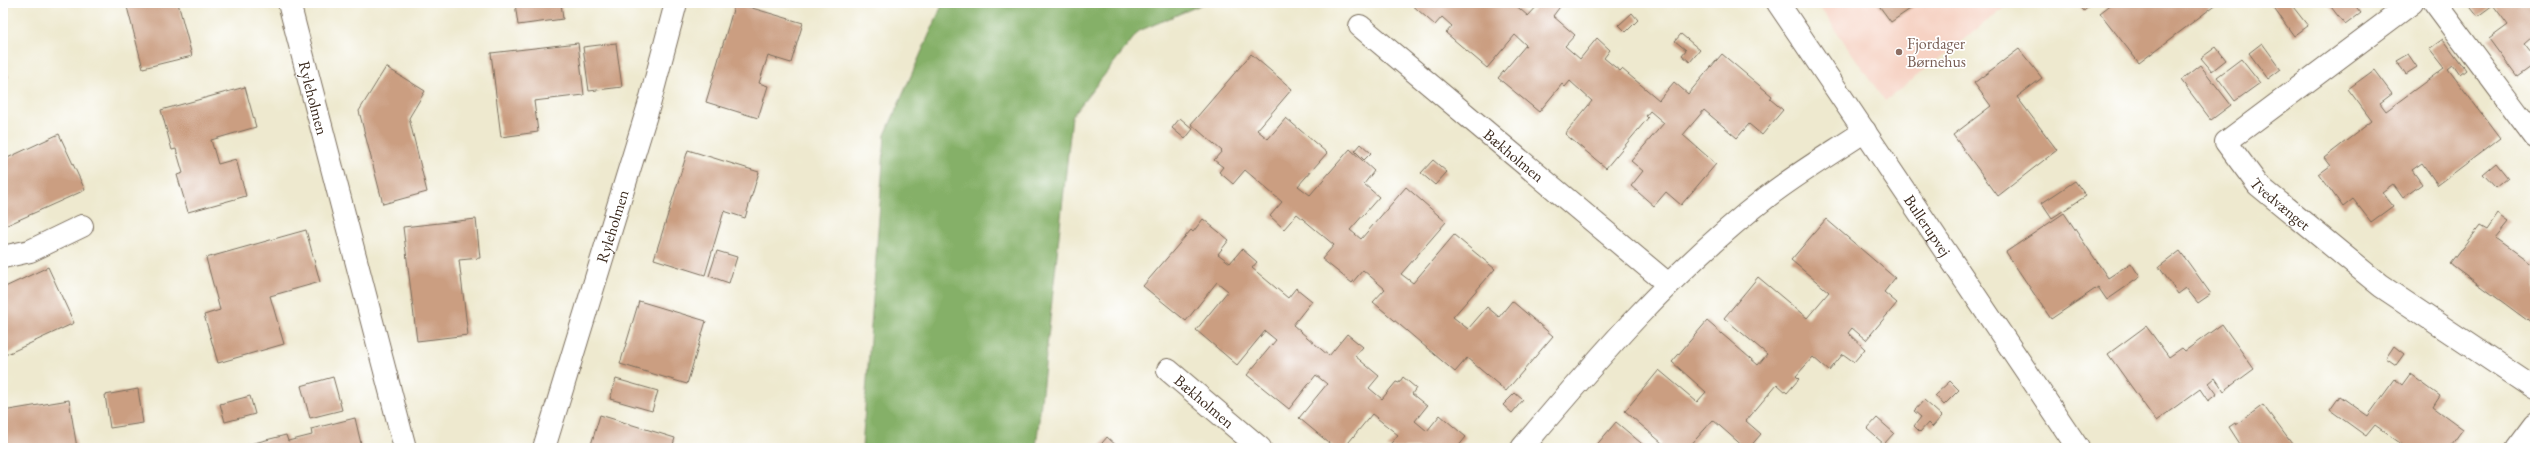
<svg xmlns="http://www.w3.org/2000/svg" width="2538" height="451" viewBox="0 0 2538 451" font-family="'EB Garamond',serif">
<rect width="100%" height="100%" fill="#fff"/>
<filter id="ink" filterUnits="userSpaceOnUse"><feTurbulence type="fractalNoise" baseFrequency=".025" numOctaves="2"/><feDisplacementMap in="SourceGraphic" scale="8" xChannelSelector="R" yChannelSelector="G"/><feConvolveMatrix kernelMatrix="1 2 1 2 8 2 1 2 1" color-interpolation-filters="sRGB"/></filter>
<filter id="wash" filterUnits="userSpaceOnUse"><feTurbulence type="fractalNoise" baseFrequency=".012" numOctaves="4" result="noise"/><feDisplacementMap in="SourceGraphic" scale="16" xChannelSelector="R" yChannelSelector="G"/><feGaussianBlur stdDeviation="0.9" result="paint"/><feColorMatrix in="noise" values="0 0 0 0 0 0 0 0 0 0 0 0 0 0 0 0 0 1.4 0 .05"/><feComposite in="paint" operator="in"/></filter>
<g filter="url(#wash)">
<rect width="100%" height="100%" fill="#eee9cf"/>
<!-- built -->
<path fill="#f6d2c3" d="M1817 3H2010L1885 101Z"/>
<!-- forest -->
<path fill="#85b068" stroke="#606d43" d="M943 3H1205L1139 31 1072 116 1036 448H862L885 135Z"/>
<g id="blocks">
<!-- building -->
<g fill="#cb9e81">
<path d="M126 3H178L192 56 143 68Z"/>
<path d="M515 3H561L563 19 518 25Z"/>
<path d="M735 3 803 23 791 63 768 56 759 83 768 86 758 118 706 102Z"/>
<path d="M1410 3H1513L1528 16 1540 3H1560L1562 4 1553 16 1575 35 1565 46 1580 59 1597 38 1610 50 1604 58 1620 71 1622 69 1659 100 1674 82 1688 94 1722 54 1772 96 1770 99 1783 110 1762 135 1749 124 1737 138 1704 110 1683 135 1716 164 1681 205 1666 192 1654 206 1631 186 1643 171 1631 161 1664 123 1650 111 1646 116 1648 118 1606 168 1565 134 1592 101 1570 81 1565 87 1562 84 1539 112 1498 78 1526 45 1515 35 1487 68 1446 33 1452 26 1442 17 1435 25Z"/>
<path d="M1877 3H1919L1891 22Z"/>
<path d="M2077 3H2093L2084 11Z"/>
<path d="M2113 3H2218L2139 63 2100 13Z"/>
<path d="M2270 3H2290L2308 26 2294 36Z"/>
<path d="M2328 3H2353L2361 13 2345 25Z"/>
<path d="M2468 3H2535V42L2531 37 2524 43 2535 57V64L2517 77 2489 39 2508 25 2493 5 2478 16Z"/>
<path d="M1632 13 1638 20 1626 32 1619 25Z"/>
<path d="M1681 34 1700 50 1690 62 1682 55 1686 50 1675 41Z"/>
<path d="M2443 39 2466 70 2460 75 2453 65 2448 69 2500 138 2438 185 2422 163 2412 170 2422 184 2403 198 2393 184 2382 192 2393 206 2371 222 2353 199 2343 207 2319 174 2330 166 2324 158 2372 121 2348 89 2374 70 2392 94 2380 103 2386 111 2444 68 2429 49Z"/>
<path d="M578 43 584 95 534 101 538 132 501 137 491 53Z"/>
<path d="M616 43 622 87 589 91 583 47Z"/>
<path d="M2262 43 2281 69 2268 79 2249 53Z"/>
<path d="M2216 47 2226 60 2212 71 2201 58Z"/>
<path d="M2019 49 2042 78 2017 97 2057 150 1998 196 1953 135 1991 106 1974 83Z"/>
<path d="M1251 54 1292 89 1257 130 1268 139 1286 118 1327 153 1298 186 1310 195 1350 149 1374 171 1364 184 1379 197 1350 230 1361 239 1406 187 1446 222 1401 274 1413 283 1454 235 1495 269 1453 317 1468 329 1487 307 1499 317 1512 301 1553 336 1506 391 1467 358 1455 372 1373 302 1385 289 1363 270 1352 283 1322 259 1334 245 1297 214 1284 229 1270 216 1282 202 1245 170 1233 184 1219 172 1223 167 1214 160 1222 151 1191 124Z"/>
<path d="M2408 54 2417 67 2406 74 2396 61Z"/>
<path d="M2241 59 2260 83 2235 101 2217 77Z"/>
<path d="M3 65 9 77 3 79Z"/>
<path d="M2200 65 2231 105 2211 120 2181 80Z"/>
<path d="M386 67 425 91 409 118 427 192 383 204 359 111Z"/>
<path d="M245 87 256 127 211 140 218 164 236 159 246 196 188 212 177 175 183 173 176 149 172 150 161 110Z"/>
<path d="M1180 118 1193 129 1185 139 1172 128Z"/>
<path d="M59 134 85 190 5 226 3 220V160Z"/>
<path d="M1361 144 1371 153 1364 160 1355 151Z"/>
<path d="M688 150 759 172 745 218 724 211 705 275 654 259Z"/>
<path d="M1433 160 1447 172 1435 185 1421 173Z"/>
<path d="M2496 163 2508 178 2496 188 2483 174Z"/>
<path d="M2075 181 2086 196 2052 218 2042 203Z"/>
<path d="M2064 213 2108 278 2131 263 2140 277 2107 300 2098 287 2051 319 2006 252Z"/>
<path d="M2498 214 2509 222 2496 238 2532 264 2535 261V326L2451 264 2480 226 2487 230Z"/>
<path d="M476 219 480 258 459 260 468 335 417 341 403 227Z"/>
<path d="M1203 219 1229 240 1218 254 1230 263 1242 249 1257 262 1252 268 1288 298 1296 288 1312 301 1293 325 1329 356 1347 334 1363 347 1355 356 1379 376 1369 388 1382 399 1396 382 1399 383 1403 377 1416 388 1412 394 1427 406 1415 421 1427 431 1440 415 1466 437 1457 448H1387L1398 435 1372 414 1344 448H1335L1299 418 1327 384 1316 375 1289 409 1247 375 1276 340 1265 331 1237 365 1196 330 1228 291 1217 282 1186 321 1143 286 1191 230 1193 232Z"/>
<path d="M1826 219 1895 278 1884 292 1897 303 1866 340 1852 328 1848 333 1865 349 1854 362 1843 354 1829 371 1813 357 1796 376 1799 379 1787 393 1777 384 1746 421 1761 434 1749 448H1745L1713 420 1688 448H1658L1662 443 1625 411 1659 370 1697 402 1706 392 1672 362 1707 321 1758 365 1767 354 1724 318 1758 277 1807 318 1829 292 1791 260Z"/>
<path d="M306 230 320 282 270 296 284 344 218 363 204 315 220 310 206 258Z"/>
<path d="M717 251 737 257 729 283 709 276Z"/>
<path d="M2180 251 2211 294 2198 303 2186 288 2178 294 2159 267Z"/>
<path d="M48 267 74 323 3 356V288Z"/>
<path d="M639 301 706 321 687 384 620 364Z"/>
<path d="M2222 324 2254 369 2224 391 2215 378 2209 383 2217 394 2208 401 2200 389 2156 421 2108 354 2146 326 2169 357 2182 348 2185 351Z"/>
<path d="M2394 346 2404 354 2396 365 2386 358Z"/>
<path d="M2410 374 2440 396 2433 407 2463 429 2449 448H2407L2375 425 2366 436 2330 410 2340 396 2368 416 2395 379 2402 385Z"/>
<path d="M333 377 342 410 310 418 301 386Z"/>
<path d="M616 379 658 391 652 411 610 399Z"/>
<path d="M1950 381 1959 390 1944 405 1935 395Z"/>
<path d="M138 389 143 423 110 428 105 395Z"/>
<path d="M1515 393 1523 400 1512 413 1503 405Z"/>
<path d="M250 396 255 414 225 422 220 404Z"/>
<path d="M69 400 77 448H3V411Z"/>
<path d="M1924 400 1942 416 1932 427 1928 423 1920 432 1914 426 1921 417 1914 411Z"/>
<path d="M2263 405 2295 448H2235L2240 444 2229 427 2235 423 2236 425Z"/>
<path d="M600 415 675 438 672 448H590Z"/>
<path d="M355 418 362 448H243L242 446 286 435 288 441 312 435 311 429Z"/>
<path d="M1877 418 1894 433 1884 444 1867 429Z"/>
<path d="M1616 422 1647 448H1594Z"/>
<path d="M1107 437 1119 448H1098Z"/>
</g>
</g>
</g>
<g filter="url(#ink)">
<use href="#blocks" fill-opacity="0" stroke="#7a6d5c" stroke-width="1"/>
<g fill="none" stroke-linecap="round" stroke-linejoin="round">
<defs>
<g id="street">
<path id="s1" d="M289 3 405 448"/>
<path id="s2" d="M2412 3 2226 142 2258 185 2381 286 2535 389"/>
<path d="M2435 3 2535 137"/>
<path id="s3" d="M1360 26 1668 284"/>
<path d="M3 257 30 251 82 226"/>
<path id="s4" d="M1168 370 1260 448"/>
<path id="s5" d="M544 448 649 105 676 3"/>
<path d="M1522 448C1597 359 1674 269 1767 197 1798 173 1832 153 1865 131"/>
<path d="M2517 448 2535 424"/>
</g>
<g id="secondary">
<path id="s6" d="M1778 3 2078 448"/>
</g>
</defs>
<!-- street casing -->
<use href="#street" stroke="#7a6d5c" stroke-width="24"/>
<!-- secondary casing -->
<use href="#secondary" stroke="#7a6d5c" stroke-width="24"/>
<!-- street -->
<use href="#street" stroke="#fff" stroke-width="22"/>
<!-- secondary -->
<use href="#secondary" stroke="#fff" stroke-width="22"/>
</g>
</g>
<!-- markers -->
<circle fill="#8d6e63" stroke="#fff" stroke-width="1.5" cx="1899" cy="52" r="4"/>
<g text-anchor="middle" stroke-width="3.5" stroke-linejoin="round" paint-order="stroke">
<!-- education labels -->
<g font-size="16" fill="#785e54" stroke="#fff" text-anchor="start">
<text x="1907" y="49">Fjordager<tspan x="1907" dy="18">Børnehus</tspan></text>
</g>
<!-- street labels -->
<g font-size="16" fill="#3b2a1e" stroke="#fff">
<text dy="6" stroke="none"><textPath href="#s1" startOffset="98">Ryleholmen</textPath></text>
<text dy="6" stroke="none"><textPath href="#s3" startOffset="201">Bækholmen</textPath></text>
<text dy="6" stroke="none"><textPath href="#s2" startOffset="315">Tvedvænget</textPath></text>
<text dy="6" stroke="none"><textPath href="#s6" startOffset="268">Bullerupvej</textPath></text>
<text dy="6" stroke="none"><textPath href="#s5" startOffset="232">Ryleholmen</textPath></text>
<text dy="6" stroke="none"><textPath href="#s4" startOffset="48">Bækholmen</textPath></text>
</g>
</g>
<!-- margin -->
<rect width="2538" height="451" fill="none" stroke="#fff" stroke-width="16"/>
</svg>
